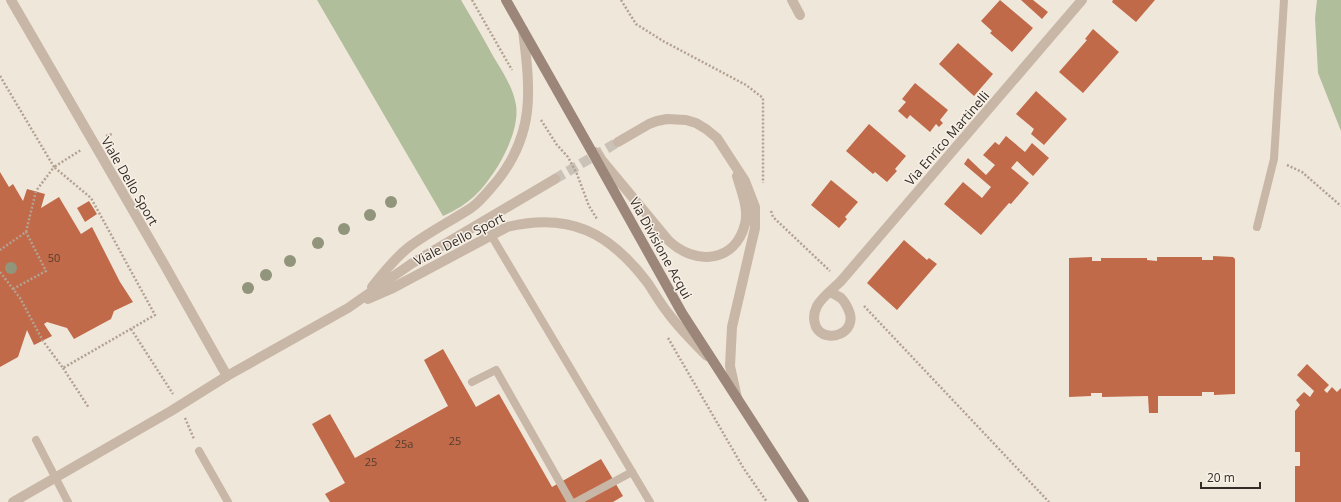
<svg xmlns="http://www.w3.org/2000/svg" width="1341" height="502" viewBox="0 0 1341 502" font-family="'Open Sans',sans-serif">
<rect width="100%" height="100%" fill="#f0e7db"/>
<!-- green -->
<g fill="#b1be9b">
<path d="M317 0H461C472 19 483 37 493 56 502 71 513 87 516 105 519 125 508 149 498 166 482 191 470 204 443 216Z"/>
<path d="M1317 0H1341V131L1318 73 1315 18Z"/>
</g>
<!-- building -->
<g fill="#c06a49">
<path d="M1000 0 1033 28 1012 52 990 33 992 31 981 21Z"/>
<path d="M1021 0H1033L1048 12 1042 19Z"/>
<path d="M1113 0H1155L1136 22 1112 2Z"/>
<path d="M1093 29 1119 52 1083 93 1059 72 1087 40 1085 39Z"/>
<path d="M958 43 993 74 974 96 939 64Z"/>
<path d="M915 83 948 110 940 120 943 123 939 127 936 124 930 132 910 115 907 119 898 111 906 102 902 99Z"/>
<path d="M1036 91 1067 119 1044 145 1031 134 1034 129 1016 114Z"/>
<path d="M869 124 906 156 895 169 897 171 887 182 875 172 873 174 846 151Z"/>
<path d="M1006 136 1025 152 1032 143 1049 158 1033 176 1017 161 1011 168 1029 183 1011 204 1009 203 981 235 944 204 963 182 982 198 991 187 964 164 968 158 986 175 995 165 983 155 995 142 999 145Z"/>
<path d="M0 172 9 187 13 184 23 201 27 189 45 194 41 208 59 197 81 234 92 227 120 282 133 302 114 311 111 319 74 339 67 328 47 322 44 324 52 336 34 345 27 330 18 357 0 367Z"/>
<path d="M831 180 858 202 845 217 847 219 839 228 811 205Z"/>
<path d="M89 201 97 214 85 222 77 208Z"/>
<path d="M904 240 927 260 929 258 937 264 897 310 867 283Z"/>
<path d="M1213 256 1233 257 1235 259V394L1214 395V392H1202V396H1158V413H1149L1148 396 1102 397V393H1091V396L1069 397V258L1092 257V261H1101V258H1147V260L1157 261V257H1202V260H1213Z"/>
<path d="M443 349 476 407 499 394 552 487 601 459 623 496 613 502H330L325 494 345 483 312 424 330 414 355 458 448 406 424 360Z"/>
<path d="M1307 364 1329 385 1324 390 1327 393 1332 387 1337 392 1341 388V502H1295V466H1300V452H1295V411L1300 405 1296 400 1304 392 1310 397 1314 391 1297 375Z"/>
</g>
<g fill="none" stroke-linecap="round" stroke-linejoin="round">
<!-- street-tunnel -->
<path stroke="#cac2b7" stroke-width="10" stroke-dasharray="10 5" stroke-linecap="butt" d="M555 179 618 142"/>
<!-- path -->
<g stroke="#b3a191" stroke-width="2.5" stroke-dasharray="2 2" stroke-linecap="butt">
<path d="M472 0 512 70"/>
<path d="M621 0 636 24 663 41 746 85 763 98V183"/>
<path d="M0 76 54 167 36 191 26 232 0 250"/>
<path d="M541 120 557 145 568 157 577 174 589 206 597 219"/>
<path d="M106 136 112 134"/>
<path d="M1287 165 1302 172 1341 206"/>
<path d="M771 211 773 217 830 271"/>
<path d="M0 272 20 298 43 341 63 368 155 315 91 198 54 167 81 150"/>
<path d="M13 289 46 271 26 232"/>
<path d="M864 306 1049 502"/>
<path d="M131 329 173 394"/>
<path d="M668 338 744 469 767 502"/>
<path d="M63 368 89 408"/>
<path d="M185 418 194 439"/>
</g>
<!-- lane -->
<g stroke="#c8b7a7" stroke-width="8">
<path d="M1257 227 1274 159 1284 0"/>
<path d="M491 235 650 502"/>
<path d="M472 382 496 370 571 502"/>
<path d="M36 440 68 502"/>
<path d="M199 451 228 502"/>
<path d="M576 502 632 472"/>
</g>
<!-- street -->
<g stroke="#c8b7a7" stroke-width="10">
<path d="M11 0 164 264 227 376"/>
<path d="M792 0 800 15"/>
<path d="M618 142 649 124 657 121 667 119 686 120 696 123 706 129 717 138 745 181 755 207V228L732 327 730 366 737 398"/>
<path d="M595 152 668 240C695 266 735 263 745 224 749 208 741 191 737 176"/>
<path d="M372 287C383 273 395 258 409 247 429 232 451 221 471 208 481 201 489 190 497 181 536 132 530 89 523 30"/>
<path d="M830 292C834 294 838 296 841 298 845 302 847 306 849 311 858 333 826 345 816 327 813 320 814 312 817 306 822 297 833 289 841 281L1082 0"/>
<path d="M368 299 391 289 507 227C569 212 609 232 647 282 654 292 660 303 668 313 679 328 693 342 707 356"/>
<path d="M13 502 171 411 227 376 348 308 411 264 555 179"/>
</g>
<!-- secondary -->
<path stroke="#9b8679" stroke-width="10" d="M506 0 587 143 682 313 804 502"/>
</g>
<!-- trees -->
<g fill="#91957b">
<circle cx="391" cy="202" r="6"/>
<circle cx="370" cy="215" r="6"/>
<circle cx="344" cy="229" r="6"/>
<circle cx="318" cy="243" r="6"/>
<circle cx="290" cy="261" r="6"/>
<circle cx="11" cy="268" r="6"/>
<circle cx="266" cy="275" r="6"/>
<circle cx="248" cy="288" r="6"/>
</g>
<g text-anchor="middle" stroke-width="3" stroke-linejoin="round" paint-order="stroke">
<!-- number labels -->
<g font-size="11" fill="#573c30">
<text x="54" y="262">50</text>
<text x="455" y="445">25</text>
<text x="404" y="448">25a</text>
<text x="371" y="466">25</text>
</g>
<!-- street labels -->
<g font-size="13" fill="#342c27" stroke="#f8f1e7">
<text transform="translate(947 138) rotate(-49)" y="5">Via Enrico Martinelli</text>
<text transform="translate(130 181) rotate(60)" y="5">Viale Dello Sport</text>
<text transform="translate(459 239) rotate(-27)" y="5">Viale Dello Sport</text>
<text transform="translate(661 248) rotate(61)" y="5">Via Divisione Acqui</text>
</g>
</g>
<!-- scale -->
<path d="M1201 482v6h59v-6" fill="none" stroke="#342c27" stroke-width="2"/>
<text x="1207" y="482" font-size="12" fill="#342c27" stroke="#f8f1e7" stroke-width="3" paint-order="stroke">20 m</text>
</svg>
